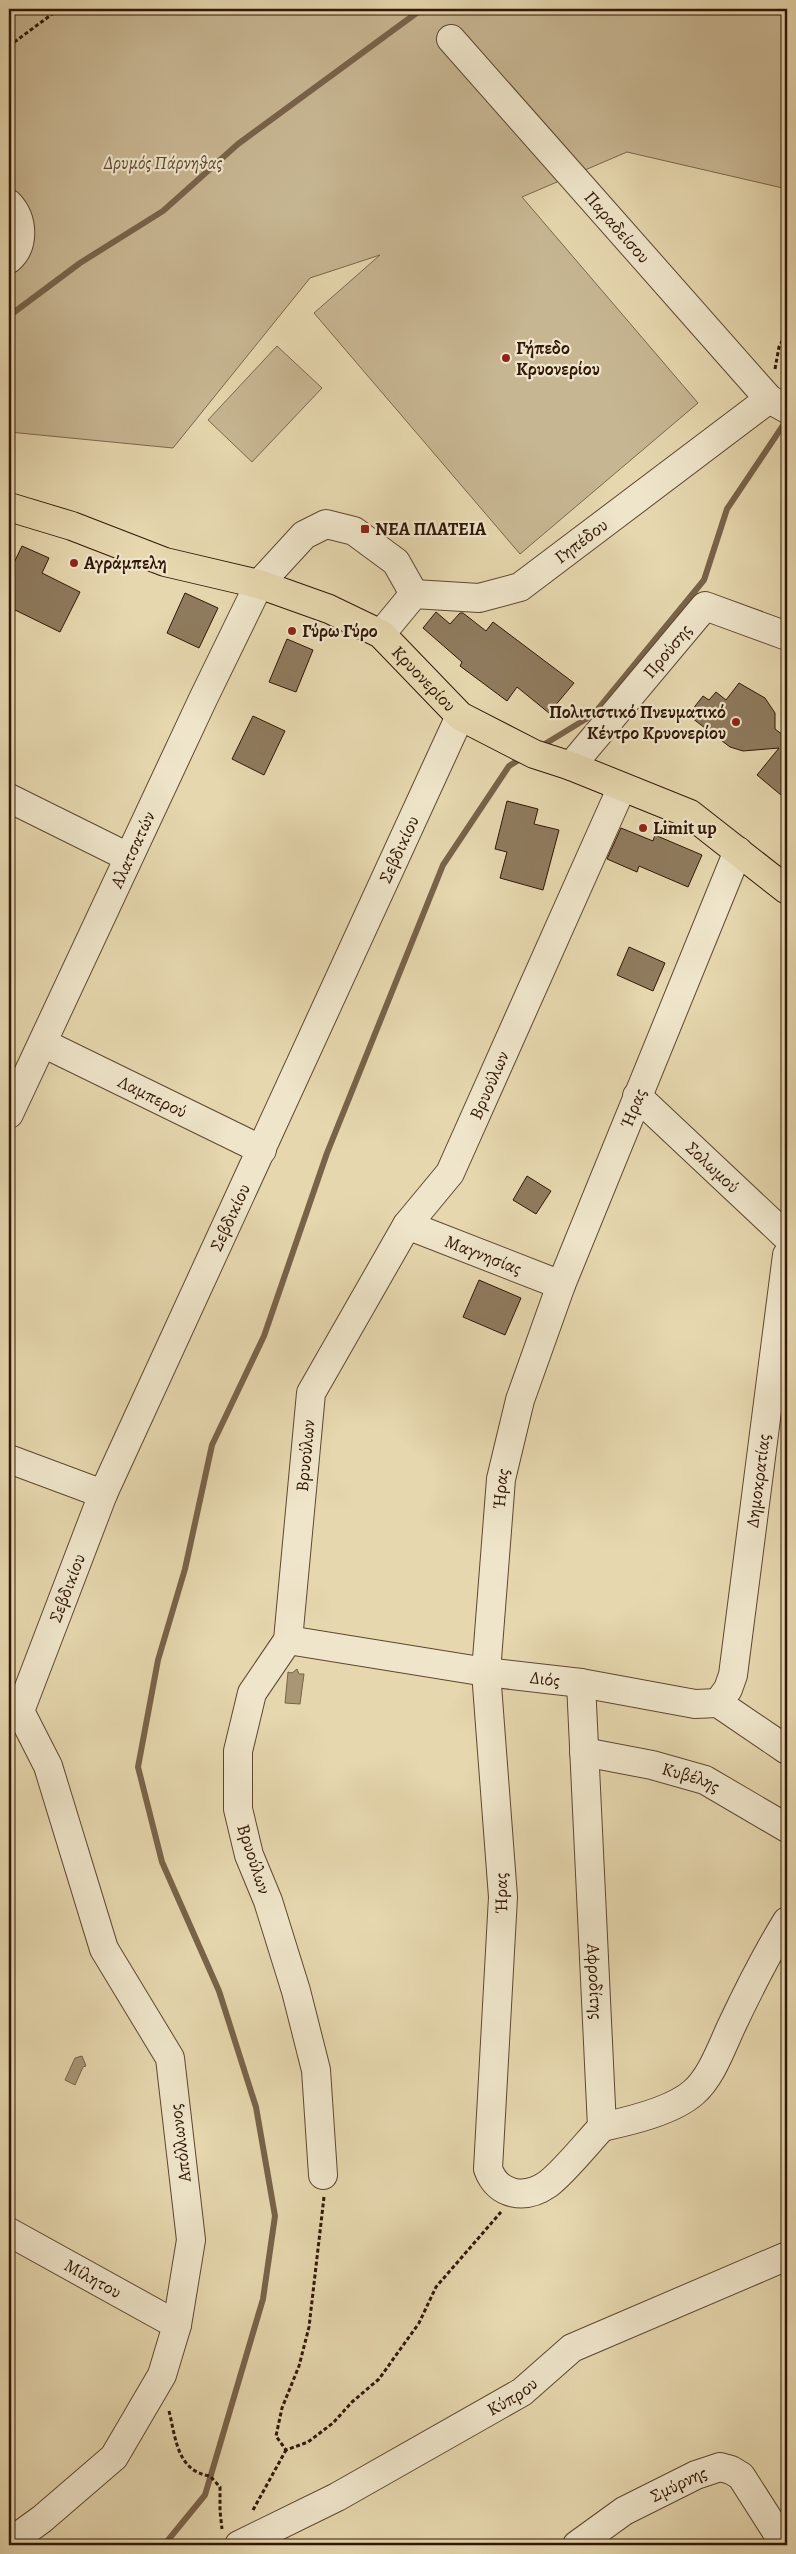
<svg xmlns="http://www.w3.org/2000/svg" width="796" height="2554" viewBox="0 0 796 2554" font-family="Alegreya,serif">
<rect width="100%" height="100%" fill="#e6d7ae"/>
<filter id="stains"><feTurbulence type="fractalNoise" baseFrequency=".004" numOctaves="4"/><feColorMatrix values="0 0 0 0 .2 0 0 0 0 .09 0 0 0 0 .02 0 0 0 .5 -.17"/></filter>
<radialGradient id="worn" r=".72"><stop offset=".6" stop-color="#630" stop-opacity="0"/><stop offset="1" stop-color="#630" stop-opacity=".3"/></radialGradient>
<!-- green -->
<g fill="#c7b692" stroke="#7c664c">
<path d="M9 9H787V189L627 152 522 197 698 403 520 554 314 313 380 255 310 278 173 448 9 432Z"/>
<path d="M277 346 322 388 252 462 208 420Z"/>
</g>
<!-- water -->
<g fill="#a89675" stroke="#786349">
<path d="M297 1669 299 1674H304L300 1704 285 1703 288 1672 292 1673Z"/>
<path d="M82 2056 86 2066 83 2067 75 2085 65 2080 75 2058Z"/>
</g>
<g fill="none" stroke-linecap="round" stroke-linejoin="round">
<!-- stream -->
<g stroke="#786349" stroke-width="6">
<path d="M9 316 80 263 163 211 238 144 422 9"/>
<path d="M540 747 594 714 704 580 727 509 784 424"/>
<path d="M164 2545 205 2495 263 2299 275 2216 256 2107 219 1991 162 1862 138 1767 158 1660 185 1569 212 1445 264 1336 327 1153 443 865 509 766 522 758"/>
</g>
</g>
<!-- building -->
<g fill="#8f7b5e" stroke="#311707">
<path d="M22 546 49 558 42 573 80 592 60 632 9 607V573Z"/>
<path d="M185 593 218 608 199 648 167 633Z"/>
<path d="M436 612 450 624 460 613H463L486 631 493 622 574 683 549 713 517 687 507 701 460 666 462 662 423 628Z"/>
<path d="M287 639 313 650 296 692 269 682Z"/>
<path d="M739 683 765 698 775 713V729L787 738V800L757 775 779 748 743 751 730 747 688 715 703 696 709 700 716 692 726 700Z"/>
<path d="M253 716 285 731 264 775 232 759Z"/>
<path d="M507 801 538 809 534 824 559 830 543 890 500 878 507 852 495 849Z"/>
<path d="M621 828 653 841 655 835 702 855 688 887 639 866 637 872 607 859Z"/>
<path d="M629 947 665 963 653 991 617 975Z"/>
<path d="M527 1176 551 1191 536 1214 513 1200Z"/>
<path d="M479 1280 521 1298 505 1335 463 1317Z"/>
</g>
<g fill="none" stroke-linecap="round" stroke-linejoin="round">
<defs>
<g id="minor">
<path id="s1" d="M451 39 769 399 787 409"/>
<path d="M9 204C23 219 25 245 9 259"/>
<path id="s2" d="M414 594 479 598 520 587 769 399"/>
<path d="M381 634 414 594"/>
<path id="s3" d="M571 766 705 606 787 636"/>
<path d="M9 798 128 857"/>
<path id="s4" d="M43 1043 262 1150"/>
<path id="s5" d="M637 1096 787 1237"/>
<path id="s6" d="M9 1114 203 699 259 584 304 535 326 524 354 531 396 562 414 594"/>
<path id="s7" d="M407 1225 561 1285"/>
<path d="M9 1459 103 1494"/>
<path id="s8" d="M288 1640 486 1672 581 1683 695 1704 718 1703 787 1750"/>
<path id="s9" d="M581 1683 602 2127C588 2142 564 2172 548 2184 525 2200 498 2196 488 2169L503 1897 486 1672 501 1479 520 1400 561 1285 738 851"/>
<path id="s10" d="M718 1703 728 1689 733 1675 787 1255"/>
<path id="s11" d="M9 1720 20 1711 103 1494 460 716"/>
<path id="s12" d="M584 1752 652 1765 705 1780 787 1828"/>
<path d="M602 2127C630 2121 673 2111 694 2092 712 2076 722 2046 732 2025 749 1989 766 1955 787 1921"/>
<path id="s13" d="M323 2175 316 2070 296 1991 268 1901 249 1855 238 1809V1751L252 1693 288 1640 311 1393 407 1225 450 1173 622 787"/>
<path id="s14" d="M9 2232 177 2325"/>
<path d="M9 2543 42 2519 114 2457 162 2375 177 2325 191 2240 170 2058 104 1949 48 1766 20 1711"/>
<path id="s15" d="M239 2545 337 2497 522 2392 572 2348 787 2256"/>
<path id="s16" d="M577 2545 624 2511 696 2475 720 2467 731 2470 741 2476 785 2545"/>
</g>
<g id="major">
<path id="s17" d="M9 507 72 526 165 562 259 584 329 609 381 634 460 716 534 754 571 766 690 814 787 890"/>
</g>
</defs>
<!-- minor casing -->
<use href="#minor" stroke="#5e4731" stroke-width="30"/>
<!-- major casing -->
<use href="#major" stroke="#311707" stroke-width="30"/>
<!-- path -->
<g stroke="#311707" stroke-width="3" stroke-dasharray="4 2.5" stroke-linecap="butt">
<path d="M9 46 59 9"/>
<path d="M775 369 779 347 787 332"/>
<path d="M324 2197 309 2327 299 2366 282 2408 276 2436 286 2450 308 2442 333 2423 352 2402 379 2379 419 2323 436 2287 501 2212"/>
<path d="M169 2411C176 2439 177 2471 210 2476L220 2487V2511L222 2529"/>
<path d="M253 2510 286 2450"/>
</g>
<!-- minor -->
<use href="#minor" stroke="#efe5ca" stroke-width="28"/>
<!-- major -->
<use href="#major" stroke="#e6d7ae" stroke-width="28"/>
</g>
<!-- markers -->
<g fill="#8f2418" stroke="#efe5ca" stroke-width="2">
<circle cx="506" cy="358" r="5"/>
<rect x="360" y="524" width="10" height="10" rx="2.5"/>
<circle cx="74" cy="563" r="5"/>
<circle cx="292" cy="631" r="5"/>
<circle cx="736" cy="722" r="5"/>
<circle cx="643" cy="828" r="5"/>
</g>
<g text-anchor="middle" stroke-width="4.5" stroke-linejoin="round" paint-order="stroke">
<!-- park labels -->
<g font-size="18" font-style="italic" fill="#5e4731" stroke="#efe5ca">
<text x="163" y="169">Δρυμός Πάρνηθας</text>
</g>
<!-- street labels -->
<g font-size="18" fill="#311707" stroke="#efe5ca">
<text dy="6" stroke="none"><textPath href="#s1" startOffset="251">Παραδείσου</textPath></text>
<text dy="6" stroke="none"><textPath href="#s2" startOffset="184">Γηπέδου</textPath></text>
<text dy="6" stroke="none"><textPath href="#s3" startOffset="150">Προύσης</textPath></text>
<text dy="6" stroke="none"><textPath href="#s17" startOffset="456">Κρυονερίου</textPath></text>
<text dy="6" stroke="none"><textPath href="#s6" startOffset="292">Αλατσατών</textPath></text>
<text dy="6" stroke="none"><textPath href="#s11" startOffset="956">Σεβδικίου</textPath></text>
<text dy="6" stroke="none"><textPath href="#s13" startOffset="1165">Βρυούλων</textPath></text>
<text dy="6" stroke="none"><textPath href="#s4" startOffset="122">Λαμπερού</textPath></text>
<text dy="6" stroke="none"><textPath href="#s9" startOffset="1682">Ήρας</textPath></text>
<text dy="6" stroke="none"><textPath href="#s5" startOffset="104">Σολωμού</textPath></text>
<text dy="6" stroke="none"><textPath href="#s11" startOffset="551">Σεβδικίου</textPath></text>
<text dy="6" stroke="none"><textPath href="#s7" startOffset="82">Μαγνησίας</textPath></text>
<text dy="6" stroke="none"><textPath href="#s13" startOffset="745">Βρυούλων</textPath></text>
<text dy="6" stroke="none"><textPath href="#s10" startOffset="228">Δημοκρατίας</textPath></text>
<text dy="6" stroke="none"><textPath href="#s9" startOffset="1278">Ήρας</textPath></text>
<text dy="6" stroke="none"><textPath href="#s11" startOffset="146">Σεβδικίου</textPath></text>
<text dy="6" stroke="none"><textPath href="#s8" startOffset="260">Διός</textPath></text>
<text dy="6" stroke="none"><textPath href="#s12" startOffset="110">Κυβέλης</textPath></text>
<text transform="translate(254 1859) rotate(72)" y="6">Βρυούλων</text>
<text transform="translate(501 1893) rotate(-91)" y="6">Ήρας</text>
<text dy="6" stroke="none"><textPath href="#s9" startOffset="299">Αφροδίτης</textPath></text>
<text transform="translate(180 2143) rotate(-97)" y="6">Απόλλωνος</text>
<text dy="6" stroke="none"><textPath href="#s14" startOffset="96">Μίλητου</textPath></text>
<text dy="6" stroke="none"><textPath href="#s15" startOffset="311">Κύπρου</textPath></text>
<text dy="6" stroke="none"><textPath href="#s16" startOffset="119">Σμύρνης</textPath></text>
</g>
<!-- poi labels -->
<g font-size="18" font-weight="bold" fill="#311707" stroke="#efe5ca" text-anchor="start">
<text x="516" y="354">Γήπεδο<tspan x="516" dy="21">Κρυονερίου</tspan></text>
<text x="375" y="535">ΝΕΑ ΠΛΑΤΕΙΑ</text>
<text x="84" y="569">Αγράμπελη</text>
<text x="302" y="637">Γύρω Γύρο</text>
<text x="726" y="718" text-anchor="end">Πολιτιστικό Πνευματικό<tspan x="726" dy="21">Κέντρο Κρυονερίου</tspan></text>
<text x="653" y="834">Limit up</text>
</g>
</g>
<!-- margin -->
<rect width="796" height="2554" fill="none" stroke="#e6d7ae" stroke-width="30"/>
<rect x="10" y="10" width="776" height="2534" fill="none" stroke="#311707" stroke-width="2.5"/>
<rect x="15" y="15" width="766" height="2524" fill="none" stroke="#311707"/>
<rect width="100%" height="100%" filter="url(#stains)"/>
<rect width="100%" height="100%" fill="url(#worn)"/>
</svg>
